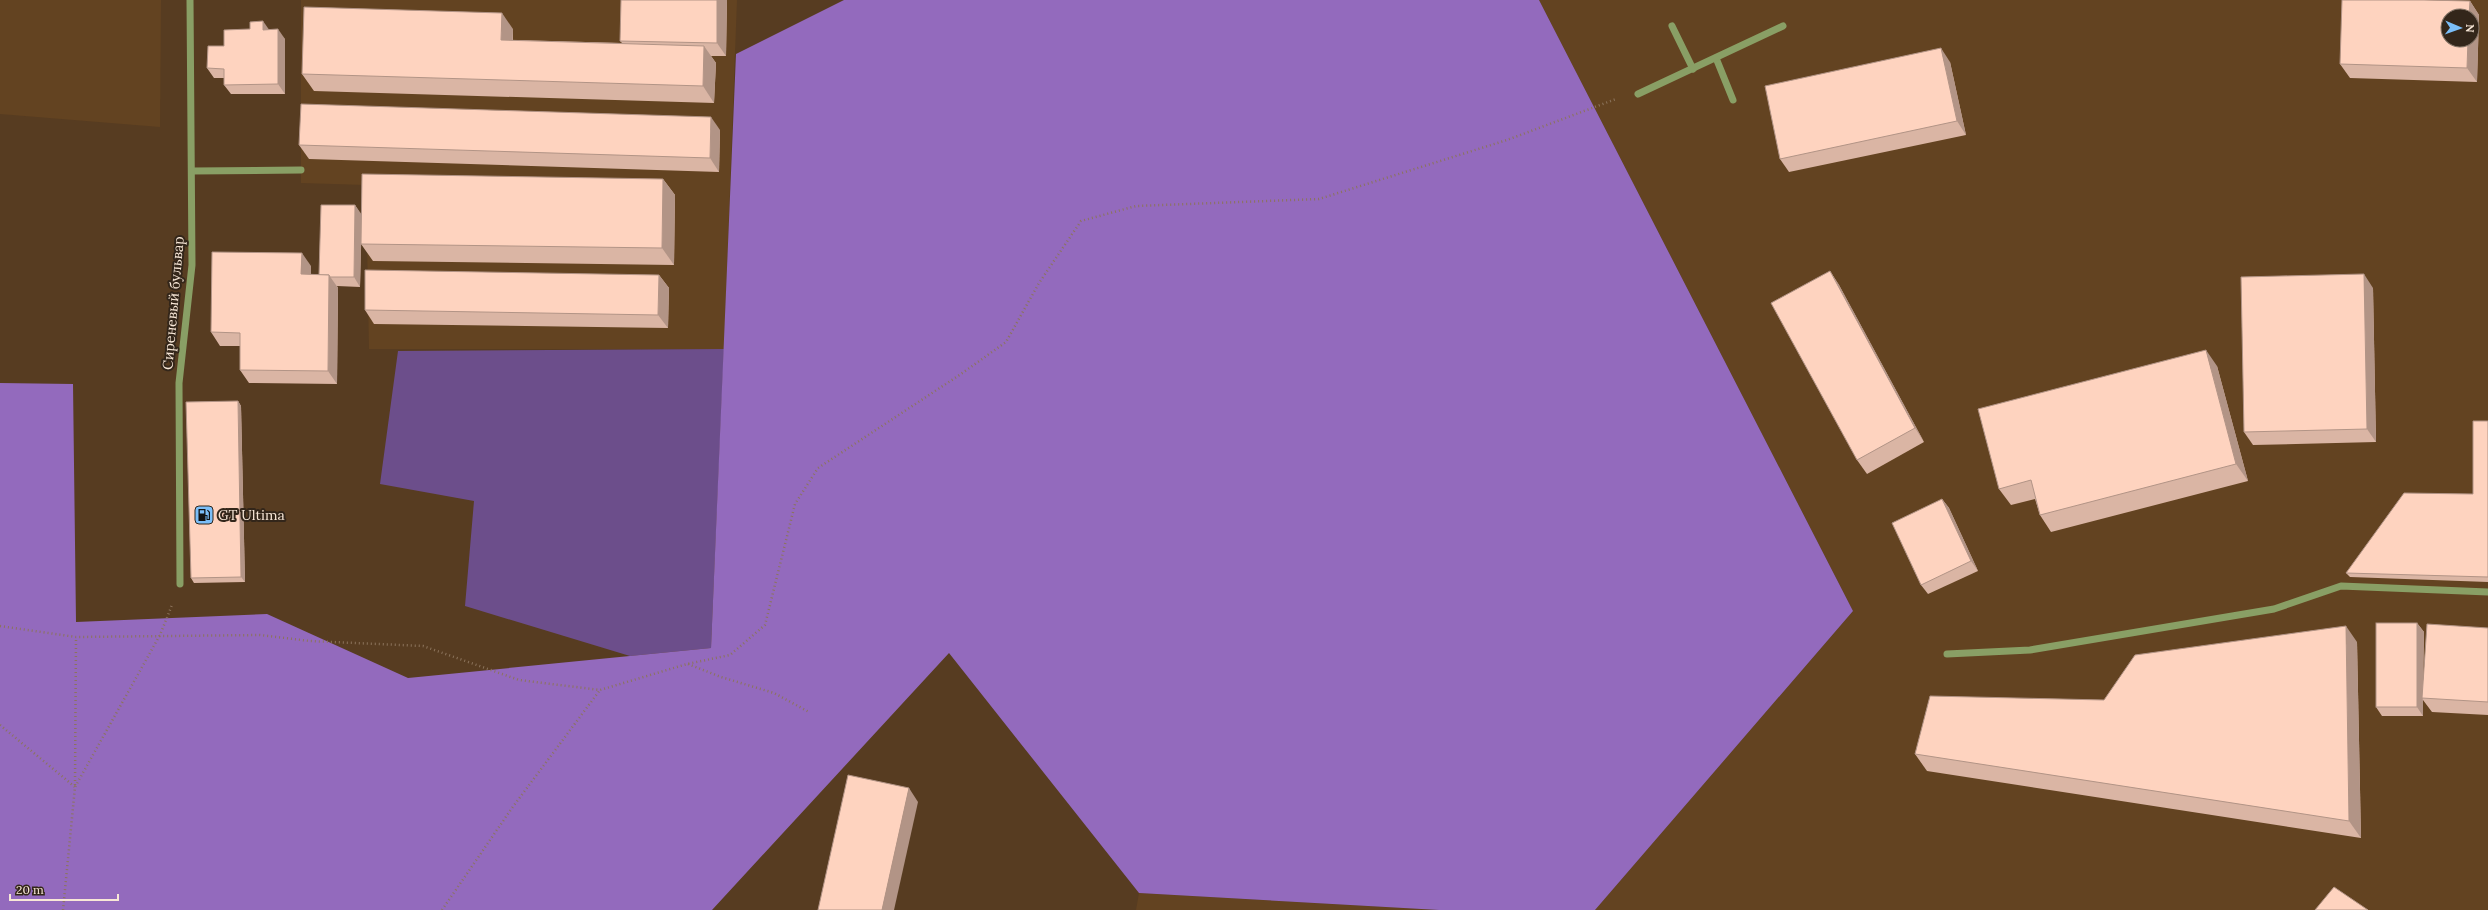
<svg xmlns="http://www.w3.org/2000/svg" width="2488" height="910" viewBox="0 0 2488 910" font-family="Lora,serif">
<rect width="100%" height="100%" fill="#573c21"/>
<!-- built -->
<g fill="#634321" fill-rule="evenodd">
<path d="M0 0H161L160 127 0 114Z"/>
<path d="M301 0H737L724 349H369L366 185 301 183Z"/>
<path d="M1539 0H2488V910H1595L1853 611ZM2448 16H2472V40H2448Z"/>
<path d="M1139 893 1439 910H1136Z"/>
</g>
<!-- green -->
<path fill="#6c4e8b" d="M724 349 711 648 630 656 465 606 474 501 380 484 398 351Z"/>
<!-- forest -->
<path fill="#936abd" d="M844 0H1539L1853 611 1595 910H1439L1139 893 949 653 712 910H0V383L73 384 76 622 267 614 408 678 711 648 736 54Z"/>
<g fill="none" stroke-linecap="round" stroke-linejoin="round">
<!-- path -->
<g stroke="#8c745c" stroke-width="2.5" stroke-dasharray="1 3" stroke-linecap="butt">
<path d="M0 626 76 637 260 635 310 641 423 646 519 680 600 690 687 664 730 655 765 625 795 504 818 468 961 374 1006 342 1039 283 1081 221 1136 206 1319 199 1507 140 1616 99"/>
<path d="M688 664 721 677 774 693 809 712"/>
<path d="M0 725 75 787"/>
<path d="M75 785 76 637"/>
<path d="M63 910 75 787 160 635 172 605"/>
<path d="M442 910 512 808 600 690"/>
</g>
<!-- minor -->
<g stroke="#899f65" stroke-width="7">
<path d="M1672 26 1693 69"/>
<path d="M1716 58 1733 100"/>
<path d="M1638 94 1783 26"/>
<path d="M192 171 301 170"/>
<path d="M180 584 179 383 192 265 190 0"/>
<path d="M1947 654 2030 650 2274 609 2341 586 2488 592"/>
</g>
</g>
<!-- wall -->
<g fill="#dab5a4">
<path d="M727 0 726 56H711L716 63 714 103 314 91 302 74 513 29V40L622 43 620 41Z"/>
<path d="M2470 1 2479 15 2477 82 2350 78 2340 64Z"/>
<path d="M269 30 285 39V94H231L224 85V78H214L207 68 224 46Z"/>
<path d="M1950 62 1966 135 1789 172 1780 159Z"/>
<path d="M720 130 719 172 309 159 299 145Z"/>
<path d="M663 179 675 195 674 265 373 261 361 244 360 287 337 286 338 288 337 384 249 383 240 370V346H220L211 332 311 266V274L319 275 355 205 361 215Z"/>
<path d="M1830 271 1839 285 1924 442 1867 474 1857 460Z"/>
<path d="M659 275 669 288 668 328 374 324 365 310Z"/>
<path d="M2373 288 2376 442 2253 445 2244 432Z"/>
<path d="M2217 366 2248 481 2051 532 2040 515 2035 499 2011 505 1999 489Z"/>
<path d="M238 401 241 406 245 582 194 583 191 578Z"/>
<path d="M2488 421V582L2350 577 2346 573 2473 494Z"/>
<path d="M1942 499 1949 508 1978 571 1928 594 1921 585Z"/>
<path d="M2417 623 2424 632 2423 681 2488 628V715L2432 712 2423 700V716H2382L2376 707Z"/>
<path d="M2357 642 2361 838 1927 771 1915 754 2104 700Z"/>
</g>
<!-- shaded-wall -->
<g fill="#b29486">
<path d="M717 0H727L726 56 717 43Z"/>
<path d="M2470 1 2479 15 2477 82 2467 68 2468 40H2472V16H2469Z"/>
<path d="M502 13 513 29 512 56 501 40Z"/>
<path d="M263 21 270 31 263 30Z"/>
<path d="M278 29 285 39V94L278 84Z"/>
<path d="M704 46 716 63 714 103 703 86Z"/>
<path d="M1941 48 1950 62 1966 135 1957 121Z"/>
<path d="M711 117 720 130 719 172 710 158Z"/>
<path d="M663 179 675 195 674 265 662 248Z"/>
<path d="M355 205 362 215 360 287 354 277Z"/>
<path d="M302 253 311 266V288L301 274Z"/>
<path d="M1830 271 1839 285 1924 442 1915 428Z"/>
<path d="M2364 274 2373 288 2376 442 2367 429Z"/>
<path d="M329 275 338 288 337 384 328 371Z"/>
<path d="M659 275 669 288 668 328 658 315Z"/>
<path d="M2206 350 2217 366 2248 481 2236 464Z"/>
<path d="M238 401 241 406 245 582 241 577Z"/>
<path d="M1942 499 1949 508 1978 571 1971 561Z"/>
<path d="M2417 623 2424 632 2423 699 2422 698 2423 700V716L2417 707Z"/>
<path d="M2346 626 2357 642 2361 838 2349 821Z"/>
<path d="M909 788 918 802 894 910H882Z"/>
</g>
<!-- building -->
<g fill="#fed3bf" stroke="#b29486">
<path d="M621 0H717V43L620 41Z"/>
<path d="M2342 0H2424L2470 1 2469 16H2448V40H2468L2467 68 2340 64Z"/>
<path d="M304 7 502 13 501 40 704 46 703 86 302 74Z"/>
<path d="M263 21V30L278 29V84L224 85V69L207 68 208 46H224V30L250 29V22Z"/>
<path d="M1941 48 1957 121 1780 159 1765 86Z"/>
<path d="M301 104 711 117 710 158 299 145Z"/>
<path d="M362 174 663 179 662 248 361 244Z"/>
<path d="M321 205H355L354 277H330L329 275H319Z"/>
<path d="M212 252 302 253 301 274 329 275 328 371 240 370V333L211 332Z"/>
<path d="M365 270 659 275 658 315 365 310Z"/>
<path d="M1830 271 1915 428 1857 460 1771 303Z"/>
<path d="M2364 274 2367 429 2244 432 2241 277Z"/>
<path d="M2206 350 2236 464 2040 515 2031 480 1999 489 1978 409Z"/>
<path d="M238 401 241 577 191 578 186 402Z"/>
<path d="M2473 421H2488V577L2346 573 2404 493 2473 494Z"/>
<path d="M1942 499 1971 561 1921 585 1892 523Z"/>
<rect x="2376" y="623" width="41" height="84"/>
<path d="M2427 624 2488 628V702L2422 698Z"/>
<path d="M2346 626 2349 821 1915 754 1930 696 2104 700 2135 655Z"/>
<path d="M848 775 909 788 882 910H818Z"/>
<path d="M2334 887 2368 910H2315Z"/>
</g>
<!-- icons -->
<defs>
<symbol id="fuel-square" viewBox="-11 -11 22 22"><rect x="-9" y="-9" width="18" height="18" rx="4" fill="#7bbef8" stroke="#33261a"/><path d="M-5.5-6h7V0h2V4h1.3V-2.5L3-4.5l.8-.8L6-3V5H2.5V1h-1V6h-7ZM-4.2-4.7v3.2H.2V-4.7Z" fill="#111"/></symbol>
</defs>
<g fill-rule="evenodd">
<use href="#fuel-square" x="193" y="504" width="22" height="22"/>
</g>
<g text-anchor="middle" stroke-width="4" stroke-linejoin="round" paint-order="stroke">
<!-- street labels -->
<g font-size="14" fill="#f8e7d7" stroke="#33261a">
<text transform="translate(173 303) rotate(-85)" y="5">Сиреневый бульвар</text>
</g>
<!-- poi labels -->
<g font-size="14" fill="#f8e7d7" stroke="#33261a" text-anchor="start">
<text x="218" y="520">GT Ultima</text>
</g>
</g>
<!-- north arrow -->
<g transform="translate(2460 28) rotate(92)"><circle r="19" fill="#33261a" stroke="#827366"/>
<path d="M0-3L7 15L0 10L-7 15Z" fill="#7bbef8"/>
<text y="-6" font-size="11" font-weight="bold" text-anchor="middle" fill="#f8e7d7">N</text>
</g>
<!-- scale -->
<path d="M10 894v6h108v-6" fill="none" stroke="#f8e7d7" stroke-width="2"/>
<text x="16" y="894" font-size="12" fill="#f8e7d7" stroke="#33261a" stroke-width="3" paint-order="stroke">20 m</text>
</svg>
